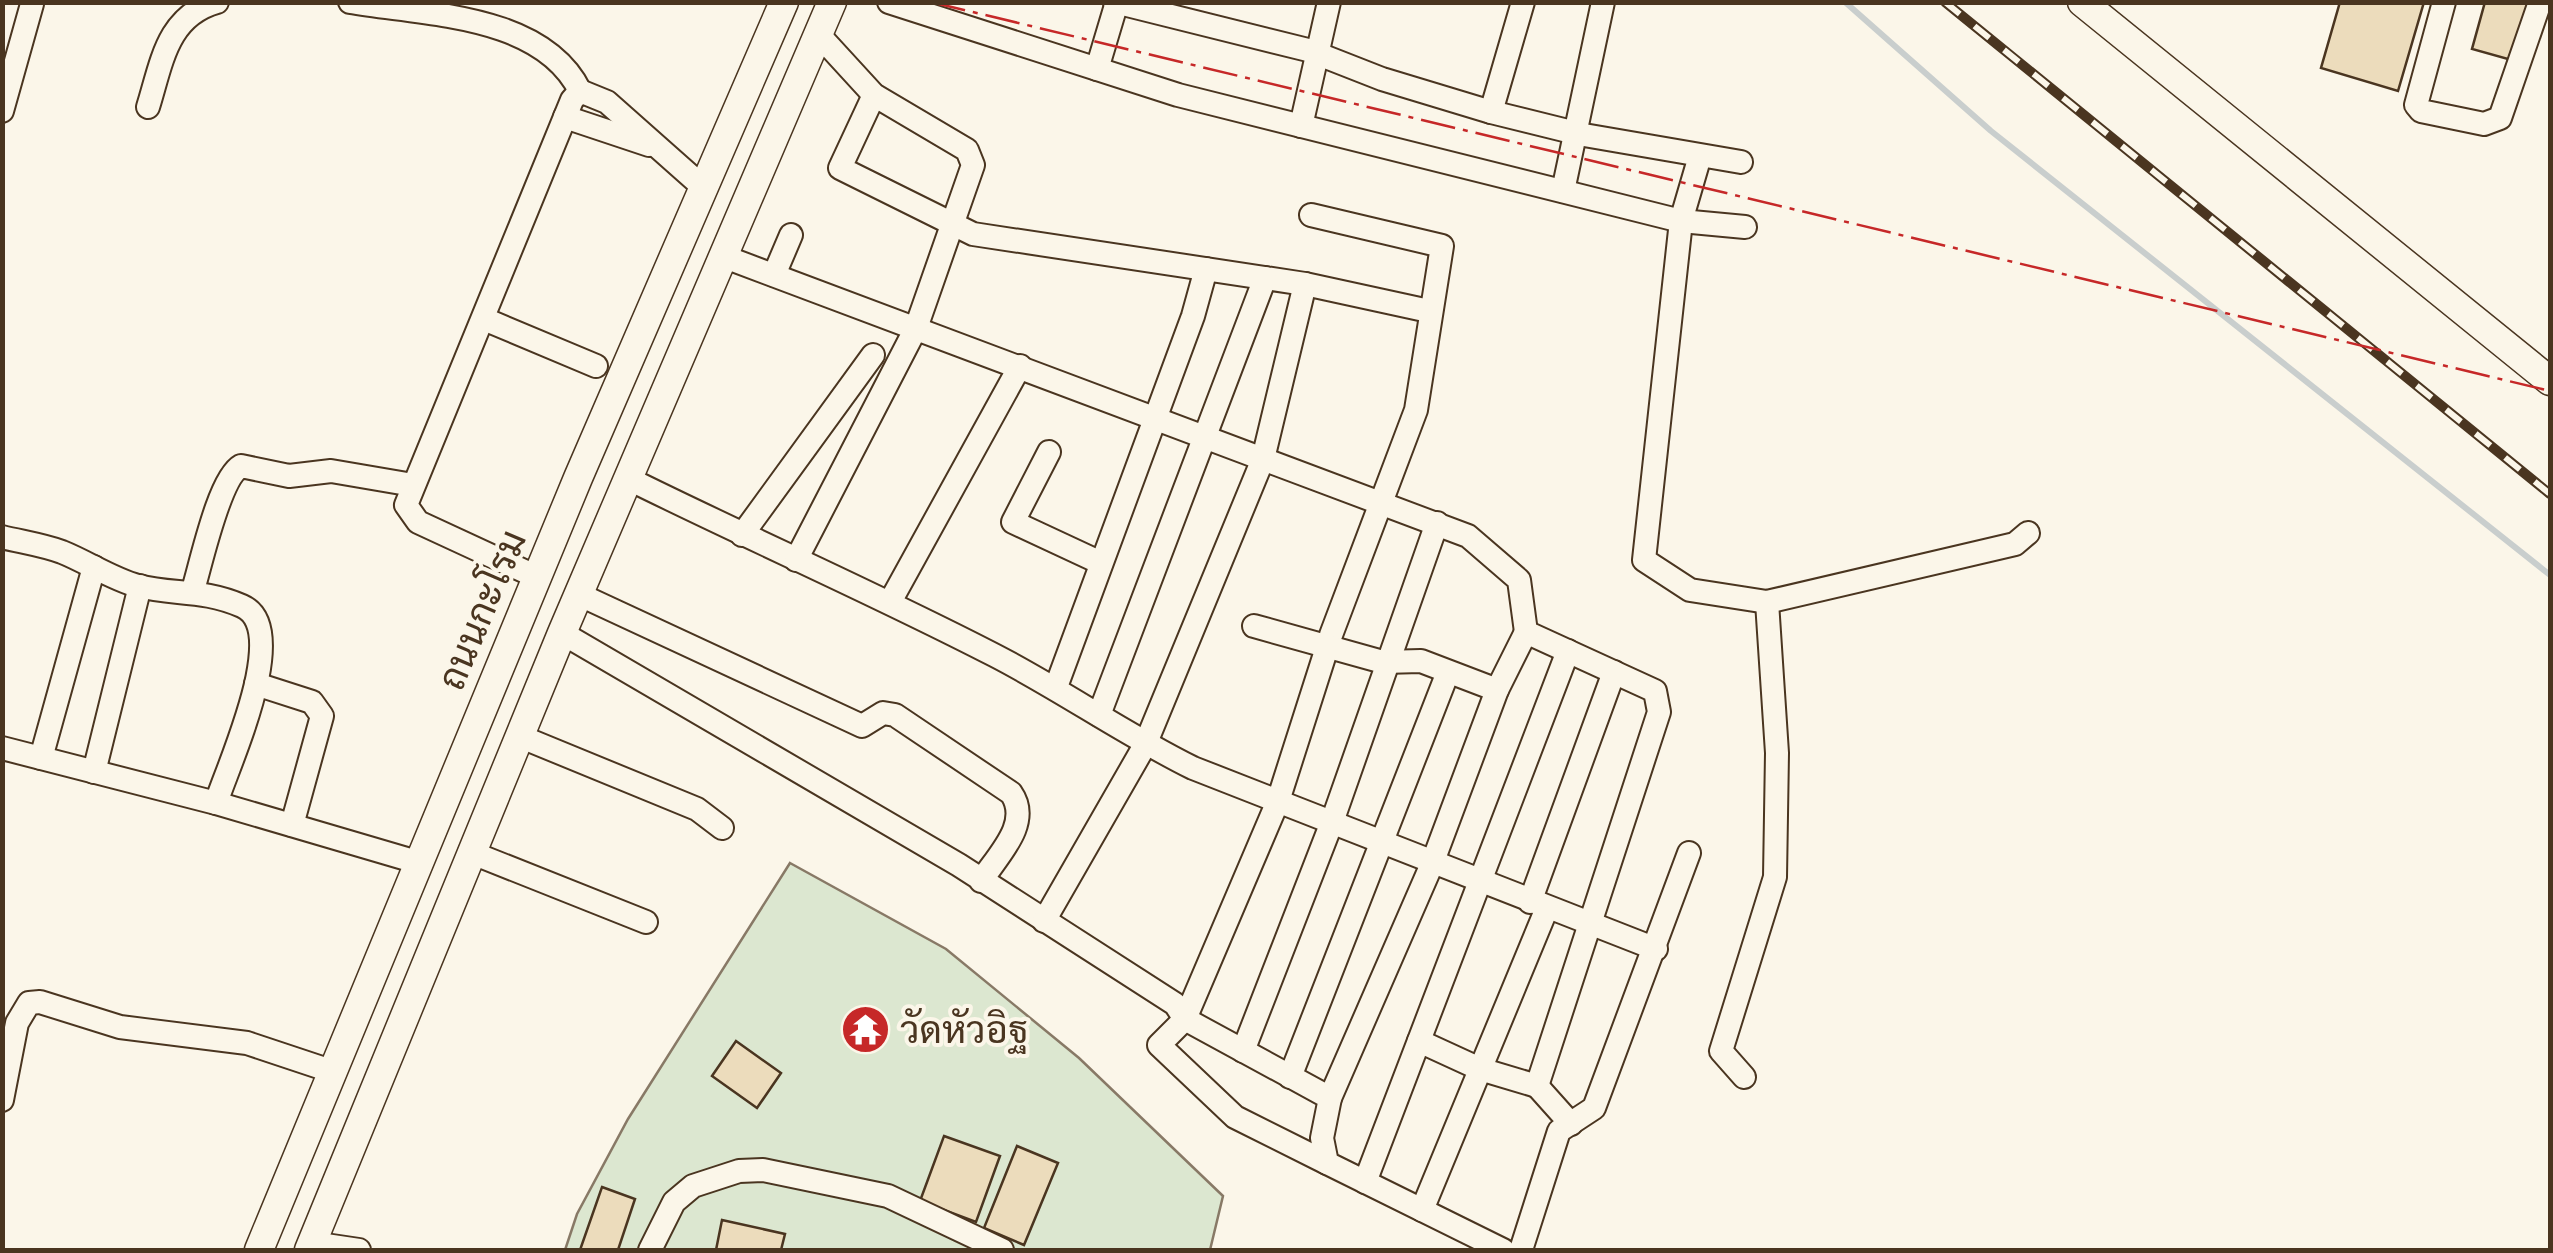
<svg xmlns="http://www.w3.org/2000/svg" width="2553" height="1253" viewBox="0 0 2553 1253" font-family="Signika,Sarabun,sans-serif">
<rect width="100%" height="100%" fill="#fbf6e9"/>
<!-- green -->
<path fill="#dce7d0" stroke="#887966" stroke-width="2.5" d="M790 863 946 949 1079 1058 1223 1196 1210 1250H565L577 1214 628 1119Z"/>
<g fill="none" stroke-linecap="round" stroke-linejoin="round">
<!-- stream -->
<path stroke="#c9cecd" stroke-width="6" d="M1845 2 1991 131 2550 575"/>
</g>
<!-- building -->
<g fill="#ecdcbc" stroke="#4a3520" stroke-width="2.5">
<path d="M2340 2H2424L2398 91 2321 68Z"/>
<path d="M2485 2H2532L2515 61 2472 49Z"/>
<path d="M736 1041 781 1073 757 1108 712 1076Z"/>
<path d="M944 1136 1000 1156 976 1222 920 1201Z"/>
<path d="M1017 1146 1058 1163 1024 1245 984 1228Z"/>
<path d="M602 1187 635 1199 618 1250H580Z"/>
<path d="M722 1220 785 1234 781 1250H716Z"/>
</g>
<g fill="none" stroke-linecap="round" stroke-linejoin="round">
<defs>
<g id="minor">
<path d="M350 2C426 15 542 14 580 91"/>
<path d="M889 2 1178 95 1681 221 1745 227"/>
<path d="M1115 2 1308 50 1382 79 1491 112 1584 135 1741 162"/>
<path d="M2444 2 2416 105 2421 111 2484 124 2500 118 2540 2"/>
<path d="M1097 69 1117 2"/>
<path d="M874 95 840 168 973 234 1305 284 1429 311"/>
<path d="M148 107C162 62 167 16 217 2"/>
<path d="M2 111 32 4"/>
<path d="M1491 112 1523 2"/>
<path d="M565 117 649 145"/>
<path d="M1301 126 1329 2"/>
<path d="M1700 156 1681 221 1644 560 1690 590 1767 602 2015 544 2028 533"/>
<path d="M1563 191 1603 2"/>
<path d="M1311 215 1442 246 1416 410 1331 635 1278 801 1185 1019 1159 1045 1235 1117 1327 1163"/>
<path d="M725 257 1468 536 1519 580 1526 632 1655 691 1659 712 1537 1086 1480 1069 1419 1041"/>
<path d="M774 275 791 235"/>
<path d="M484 319 596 366"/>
<path d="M1049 452 1013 522 1101 563"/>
<path d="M629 479C750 539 874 593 994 655 1062 690 1124 734 1193 768L1656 949"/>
<path d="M742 535 873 355"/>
<path d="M2 537C22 542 43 545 62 552 87 562 112 579 138 586 174 595 203 589 242 606 292 628 229 763 216 803"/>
<path d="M796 560 916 328 973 165 967 150 874 95 819 35"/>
<path d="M537 577 418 522 406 505 572 100 580 91 607 102 704 188"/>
<path d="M193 590C201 564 219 478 241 466L289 476 331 471 413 485"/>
<path d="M578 594 862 726 883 713 895 715 1011 793C1032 823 998 855 981 881"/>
<path d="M890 602 1020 366"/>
<path d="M1254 626 1383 662 1421 661 1497 690"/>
<path d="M562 633 959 865 1175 1004 1185 1019 1330 1098 1322 1138 1327 1163 1503 1250"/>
<path d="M256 684 312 702 322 716 292 825"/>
<path d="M1056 687 1193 316 1206 269"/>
<path d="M1099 715 1265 278"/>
<path d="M519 736 697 809 722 828"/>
<path d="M2 748 216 803 417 862"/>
<path d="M41 758 94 567"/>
<path d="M94 772 140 586"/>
<path d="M470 852 646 922"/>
<path d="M1530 902 1614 672"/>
<path d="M1044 921 1145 745 1263 459 1305 284"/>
<path d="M1243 1051 1332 822 1437 523"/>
<path d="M1290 1077 1448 672"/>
<path d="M1744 1077 1721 1051 1775 877 1777 753 1767 602"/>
<path d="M1537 1086 1571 1124"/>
<path d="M1330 1098 1432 864 1497 690 1526 632"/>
<path d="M2 1100 17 1023 29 1003 40 1002 120 1027 247 1043 331 1071"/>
<path d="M1365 1182 1568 651"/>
<path d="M1422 1210 1547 908"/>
<path d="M312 1243 359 1250"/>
<path d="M650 1250 674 1202 693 1186 739 1171 763 1170 888 1196 1002 1250"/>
<path d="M1521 1250 1559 1131 1594 1108 1689 853"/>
</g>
<g id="major">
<path d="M2082 2 2550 381"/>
<path d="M259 1250 578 478 784 2"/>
<path d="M309 1250 562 633 832 2"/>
</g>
</defs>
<!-- minor casing -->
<use href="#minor" stroke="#4a3520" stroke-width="26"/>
<!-- major casing -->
<use href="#major" stroke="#4a3520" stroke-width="31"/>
<!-- minor -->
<use href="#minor" stroke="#fbf6e9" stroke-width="22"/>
<!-- major -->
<use href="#major" stroke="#fbf6e9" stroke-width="28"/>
<defs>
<path id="rail" d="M1945 2 2550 494"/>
</defs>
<!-- rail casing -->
<use href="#rail" stroke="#4a3520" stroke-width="10"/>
<!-- rail -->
<use href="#rail" stroke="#fbf6e9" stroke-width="6" stroke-dasharray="19" stroke-linecap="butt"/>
<!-- power -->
<path stroke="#c62828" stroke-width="2.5" stroke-dasharray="35 8 5 8" stroke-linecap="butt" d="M931 2 2550 391"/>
</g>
<!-- icons -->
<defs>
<symbol id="temple-disc" viewBox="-11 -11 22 22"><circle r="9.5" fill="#c62828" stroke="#fbf6e9"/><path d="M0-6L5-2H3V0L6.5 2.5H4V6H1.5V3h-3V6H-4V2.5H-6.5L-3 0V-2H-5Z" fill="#fff"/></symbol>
</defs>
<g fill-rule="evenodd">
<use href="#temple-disc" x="838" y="1002" width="55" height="55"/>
</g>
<g text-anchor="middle" stroke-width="8" stroke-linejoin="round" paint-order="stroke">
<!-- street labels -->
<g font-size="38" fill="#4a3520" stroke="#fbf6e9">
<text transform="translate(482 610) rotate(-67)" y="13">ถนนกะโรม</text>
</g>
<!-- poi labels -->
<g font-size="38" fill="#4a3520" stroke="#fbf6e9" text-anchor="start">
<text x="900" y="1043">วัดหัวอิฐ</text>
</g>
</g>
<!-- border -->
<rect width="2553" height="1253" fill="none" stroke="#4a3520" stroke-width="10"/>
</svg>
